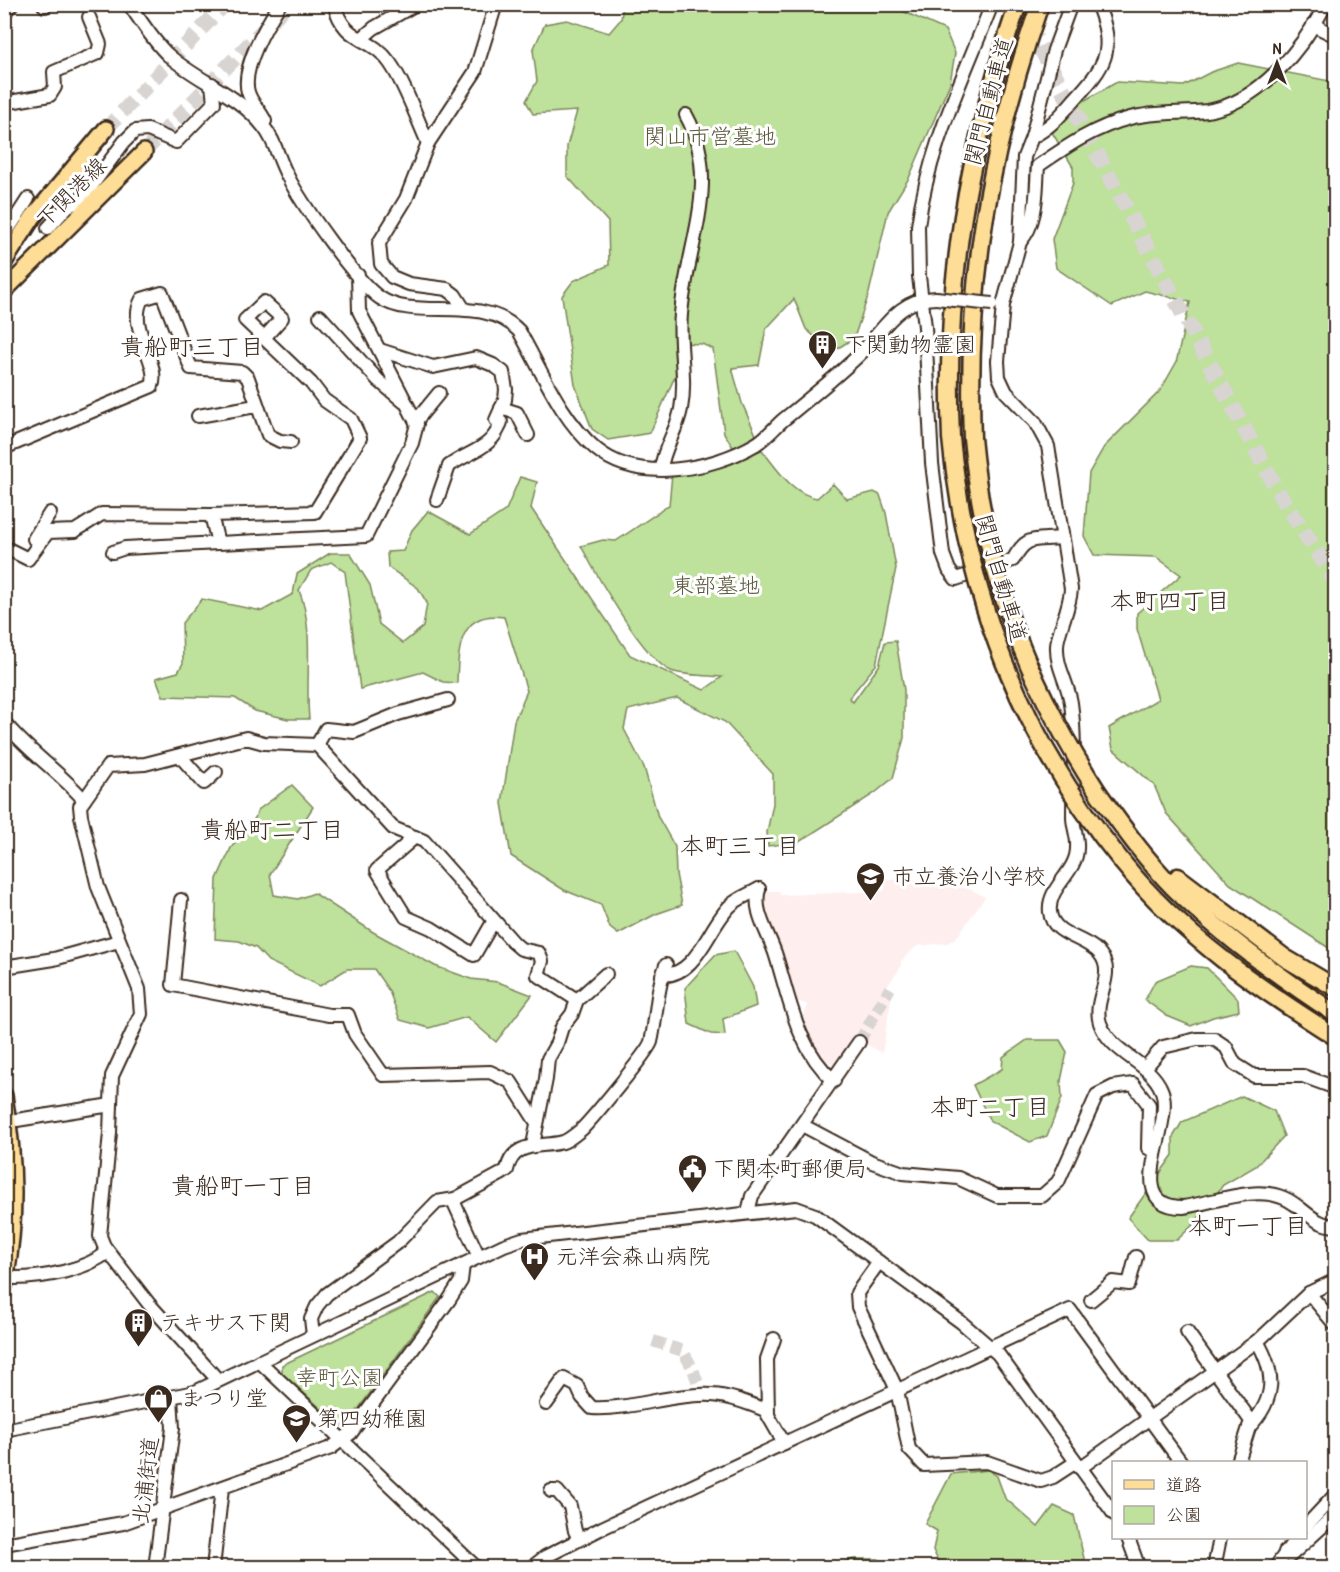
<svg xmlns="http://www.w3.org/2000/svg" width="1340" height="1572" viewBox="0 0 1340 1572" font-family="'Patrick Hand','Klee One',sans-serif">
<rect width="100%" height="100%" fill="#fff"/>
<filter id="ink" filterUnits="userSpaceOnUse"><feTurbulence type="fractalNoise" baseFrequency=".0167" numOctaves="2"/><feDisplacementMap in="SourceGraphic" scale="12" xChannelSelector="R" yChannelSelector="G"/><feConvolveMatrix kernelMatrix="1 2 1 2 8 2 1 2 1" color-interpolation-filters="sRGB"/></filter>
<g filter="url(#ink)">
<!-- built -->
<path fill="#feefee" d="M913 878 922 886 969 888 985 897 957 937 948 943 917 946 901 961V967L887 986 893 989 882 1053 855 1038 838 1065 832 1064 821 1056 806 1027 804 1015 808 1005 797 1001 792 1003 764 920 762 893 764 891H780V895L884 891 887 880Z"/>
<!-- green -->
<g fill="#bee19b" stroke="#7c865c" stroke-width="1.5">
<path d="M623 5H889L945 30 955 53 950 83 909 178 888 212 869 293 854 338 832 352 806 329 794 299 766 329 759 365 732 368 742 403 756 435 751 441 734 449 724 433 713 349 702 344 680 343 676 374 650 433 608 440 592 429 575 385 562 296 573 281 609 265 608 222 567 176V146L577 111 533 114 526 101 537 81 533 50 545 24 567 20 609 33 621 19Z"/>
<path d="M1238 63 1335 82V952L1230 884 1166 813 1154 785 1113 749 1109 728 1158 699 1137 629V613L1181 575 1156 557 1094 555 1084 536 1089 473 1104 447 1160 391 1176 363 1190 302 1145 291 1112 306 1056 268 1052 239 1073 183V167L1053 134 1052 126 1085 100 1117 82 1184 86 1211 72Z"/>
<path d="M762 450C777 469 792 494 817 498L833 484 847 499 874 492 880 495 886 513 896 568 876 665 849 698 853 702 879 666 885 642 896 641 904 690V738L893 778 875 793 799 842 768 846 767 832 773 804V774L725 722 677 698 628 710 624 729 644 767 658 817 675 847 676 874 682 905 656 914 618 934 610 928 601 905 564 890 511 856 502 803 514 721 527 691 504 617C460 610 458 648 457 683L443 682 423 672 360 689 345 572 331 562 311 570 299 590C315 631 305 676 309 719H288L255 711 235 698 163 696 156 678 178 672 183 663 182 623 202 599 262 611 293 594 297 574 330 553H350L370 585 379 624 403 643 423 627 427 603 418 588 388 567 387 552 403 551 412 530 428 511 470 534 506 510 520 477 537 482 531 508 630 655 704 690 722 677C706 675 685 676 671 671 644 660 596 574 581 546L603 540 616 541 669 505 672 474 693 472Z"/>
<path d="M292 785 313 807 270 874 274 895 298 899 314 893 373 932 435 966 471 979 498 982 532 995 496 1042 467 1017 429 1028 400 1020 389 991 374 969H347L320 986 268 961 256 948 239 941 215 939 217 879 231 848 255 818 258 810Z"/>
<path d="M734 951 753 987 756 1006 723 1019 725 1035 711 1034 689 1024 685 988 715 955Z"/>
<path d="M1191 966 1207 968 1238 999 1239 1011 1213 1017 1191 1026 1167 1016 1145 1000 1155 981Z"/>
<path d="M1027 1040H1060L1067 1052 1061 1081 1062 1098 1047 1136 1030 1142 990 1121 973 1085 1002 1069 1003 1057Z"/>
<path d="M1242 1096 1274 1111 1284 1136 1256 1166 1223 1185 1194 1224 1177 1240H1148L1128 1218 1173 1155V1137L1182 1122Z"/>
<path d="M435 1292 440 1297 346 1426 339 1425 282 1373V1365Z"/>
<path d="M988 1470 997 1476 1005 1498 1038 1527 1054 1506 1074 1515 1086 1567 1037 1565 1035 1568 936 1567 939 1563 933 1550 937 1531 925 1524 951 1474Z"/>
<path d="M854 1559H878L893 1567H836L838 1564Z"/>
</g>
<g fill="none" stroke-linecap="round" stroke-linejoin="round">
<!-- minor-tunnel -->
<g stroke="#d8d4d2" stroke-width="12" stroke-dasharray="12 6" stroke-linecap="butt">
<path d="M859 1042 890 988"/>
<path d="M653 1341 683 1351 693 1369 702 1395"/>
</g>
<!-- major-tunnel -->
<g stroke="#d8d4d2" stroke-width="15" stroke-dasharray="15 8" stroke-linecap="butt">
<path d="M106 129 225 4"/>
<path d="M144 152 288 4"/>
</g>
<!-- highway-tunnel -->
<path stroke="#d8d4d2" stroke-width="16" stroke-dasharray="16 8" stroke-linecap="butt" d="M1017 4 1280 495 1336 582"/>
<defs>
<g id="minor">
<path d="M43 4 45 6"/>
<path d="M129 4C141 21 153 41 168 55 197 81 238 94 263 126 275 140 278 158 287 175 301 203 356 282 380 298 415 322 484 293 519 331 542 371 560 418 596 449 638 484 712 470 756 444 766 438 774 428 783 420 809 399 835 378 859 355 884 330 897 299 936 298"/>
<path d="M334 4C345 45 370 34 390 63 406 86 416 117 428 143"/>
<path d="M992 4C964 77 928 148 918 226L919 276 925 327 932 463 943 554 949 570 956 579 1013 560C1027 534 1034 541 1062 538"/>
<path d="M1071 4 1054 50 1032 137 1024 157 1020 242 1003 305 998 361 999 377 1006 392 1035 422 1048 446 1071 589C1070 609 1057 632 1057 646 1056 667 1068 683 1071 703 1076 739 1073 780 1073 817 1073 827 1078 837 1077 848 1077 873 1047 887 1050 912 1052 936 1087 937 1100 954 1117 975 1092 999 1100 1023 1111 1054 1149 1061 1161 1089 1177 1122 1119 1207 1183 1207 1213 1203 1254 1185 1284 1198 1303 1206 1312 1225 1336 1226"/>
<path d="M4 13 12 4"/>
<path d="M1313 25 1336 36"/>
<path d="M361 39 374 28 416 4"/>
<path d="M4 103 50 95 55 87 54 72 98 53 100 44 89 17"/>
<path d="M265 121C260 110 251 103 248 92 241 68 267 24 280 4"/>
<path d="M1032 137C1050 128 1061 115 1074 100 1105 66 1117 51 1097 4"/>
<path d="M48 228 68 206 76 203 84 196 124 142 135 131 148 130 176 142 214 103 212 84"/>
<path d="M4 236 28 199"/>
<path d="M1020 242C1038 222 1036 192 1038 166 1067 146 1095 127 1130 118 1156 111 1182 114 1207 111 1259 103 1303 48 1326 4"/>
<path d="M464 309 455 295 447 289 409 284 392 277 381 264 379 243 406 199 428 143 475 72 496 4"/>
<path d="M320 316 378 380 404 402"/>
<path d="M380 350 433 367 476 358 493 365 503 372 506 389 505 400 496 420 501 422C493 449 469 451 449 466L437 500"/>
<path d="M501 408 517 413 528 435"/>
<path d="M198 416 256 406"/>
<path d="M416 421 439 393"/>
<path d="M4 448 152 386C161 363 126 328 142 299L162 293 191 368 242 372 248 378 268 435 280 441 291 442"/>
<path d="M661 469C663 448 677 431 681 409 687 377 678 346 681 314 687 244 722 180 686 115"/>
<path d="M211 515 315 512 360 438 351 419 324 400 311 383 245 320 264 302 282 318 264 338"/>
<path d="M34 539 50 513"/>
<path d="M8 549 28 559 48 532 75 531 102 514 211 515 218 543 366 536 412 443 417 424 359 311 358 275"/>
<path d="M113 552 125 548 218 543"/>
<path d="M4 722C27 751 59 771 84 800"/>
<path d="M317 745 326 729 354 732 398 714 448 700"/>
<path d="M180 756 204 783 216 772"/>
<path d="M415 837 377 870 406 917 431 928 474 955 493 922"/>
<path d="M759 889C752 912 770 935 776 956 790 1001 797 1048 834 1081"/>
<path d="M181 900 173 985 329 1015H348L355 1034 383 1075 490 1072 511 1082 537 1123"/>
<path d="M4 967 54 959 119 941"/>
<path d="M662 975C697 977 709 925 731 905 739 898 750 894 759 889"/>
<path d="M1145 1068 1163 1047 1197 1039H1214L1226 1047 1235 1064 1254 1076H1303L1336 1088"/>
<path d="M17 1120 111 1105"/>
<path d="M802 1125 872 1162 903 1173 958 1178 997 1196H1042L1058 1182 1097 1095 1113 1087 1133 1084 1149 1105 1148 1148 1155 1151"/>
<path d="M533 1145 546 1079 548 1059 557 1043 562 1027 572 1014 577 1000 606 974"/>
<path d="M455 1199V1205L479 1257"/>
<path d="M748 1212 752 1196 859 1042"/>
<path d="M879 1262 857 1293 858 1307 897 1390 909 1449 924 1465 987 1462 1041 1481 1053 1477 1076 1462"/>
<path d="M15 1278C44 1278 85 1270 108 1252"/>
<path d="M1309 1293 1336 1326"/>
<path d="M1091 1300 1113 1282 1129 1284 1136 1257"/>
<path d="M1187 1332 1251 1421 1238 1462"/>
<path d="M313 1335 311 1319 317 1306 327 1294 398 1242 437 1202 455 1199 501 1174 507 1170C513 1140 541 1148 563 1142 569 1140 577 1133 582 1129 592 1119 648 1052 651 1042 657 1016 656 990 666 965"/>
<path d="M259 1361 477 1568"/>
<path d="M218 1380 149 1304 104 1246 100 1236 110 1133 112 1076 141 1014 139 989 98 887 81 816 80 806 108 766 145 764 246 738 264 743 317 745 393 828 424 841 514 943 521 949 539 953 542 961 538 975 577 1000"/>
<path d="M546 1404 564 1379 577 1386 582 1397 592 1408C632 1410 672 1393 712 1395 730 1396 748 1403 765 1410L784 1443"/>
<path d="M768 1413 767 1359 774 1339"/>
<path d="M1249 1427C1276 1399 1276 1373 1257 1341"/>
<path d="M4 1430 195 1392 504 1245 522 1239 796 1208 815 1215 961 1322 998 1354 1114 1514"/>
<path d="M1080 1468 1260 1339 1309 1293 1336 1280"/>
<path d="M551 1491H557L570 1506 575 1531 579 1539"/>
<path d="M1306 1526 1336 1494"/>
<path d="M1128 1538 1139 1568"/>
<path d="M4 1544 123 1523 331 1448 351 1433 449 1300 461 1281 463 1265"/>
<path d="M1285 1552 1290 1556 1336 1514"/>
<path d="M155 1568 173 1428 171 1398"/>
<path d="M213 1568 222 1488"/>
<path d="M531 1568 545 1557 602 1528 1070 1310 1181 1462"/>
<path d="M1214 1568 1220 1538"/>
<path d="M1275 1568 1296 1538"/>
</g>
<g id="major">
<path d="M4 262 33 217 106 129"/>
<path d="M4 291 144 152"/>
<path d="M4 1096C15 1161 17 1221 4 1286"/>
</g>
<g id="highway">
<path d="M951 438C944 283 967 151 1018 4"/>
<path d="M972 438C966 285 989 150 1040 4"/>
<path d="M1099 794C1122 826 1145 859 1173 887 1221 935 1278 976 1336 1014"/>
<path d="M1123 863C1181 935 1258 988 1336 1037"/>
<path d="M1178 877 1285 958 1336 988"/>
</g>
</defs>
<!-- minor casing -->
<use href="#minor" stroke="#3b2a1e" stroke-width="16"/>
<!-- major casing -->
<use href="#major" stroke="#3b2a1e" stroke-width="20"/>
<!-- highway casing -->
<use href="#highway" stroke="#3b2a1e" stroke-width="21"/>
<!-- minor -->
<use href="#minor" stroke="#fff" stroke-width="12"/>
<!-- major -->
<use href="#major" stroke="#fedd96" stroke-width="15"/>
<!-- highway -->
<use href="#highway" stroke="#fedd96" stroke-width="16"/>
<defs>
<path id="minor-bridge" d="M936 298 992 304"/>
<g id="highway-bridge">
<path d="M951 438C967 599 1021 737 1123 863"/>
<path d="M972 438C985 574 1025 680 1099 794"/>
</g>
</defs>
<!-- minor-bridge casing -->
<use href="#minor-bridge" stroke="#3b2a1e" stroke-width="16" stroke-linecap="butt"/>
<!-- highway-bridge casing -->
<use href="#highway-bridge" stroke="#3b2a1e" stroke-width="21" stroke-linecap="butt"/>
<!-- minor-bridge -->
<use href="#minor-bridge" stroke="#fff" stroke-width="12"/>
<!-- highway-bridge -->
<use href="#highway-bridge" stroke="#fedd96" stroke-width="16"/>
</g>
</g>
<!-- icons -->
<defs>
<symbol id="building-pin" viewBox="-11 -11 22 30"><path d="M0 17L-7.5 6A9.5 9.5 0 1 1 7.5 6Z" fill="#3b2a1e" stroke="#fff"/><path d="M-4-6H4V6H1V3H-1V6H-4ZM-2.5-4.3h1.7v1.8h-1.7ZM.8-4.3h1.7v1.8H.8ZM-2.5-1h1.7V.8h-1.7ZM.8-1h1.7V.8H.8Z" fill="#fff"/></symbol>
<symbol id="school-pin" viewBox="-11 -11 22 30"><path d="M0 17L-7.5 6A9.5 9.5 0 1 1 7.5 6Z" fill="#3b2a1e" stroke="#fff"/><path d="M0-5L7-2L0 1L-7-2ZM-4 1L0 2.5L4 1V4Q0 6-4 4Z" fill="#fff"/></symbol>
<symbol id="civic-pin" viewBox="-11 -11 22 30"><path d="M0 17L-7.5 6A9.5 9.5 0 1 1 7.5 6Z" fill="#3b2a1e" stroke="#fff"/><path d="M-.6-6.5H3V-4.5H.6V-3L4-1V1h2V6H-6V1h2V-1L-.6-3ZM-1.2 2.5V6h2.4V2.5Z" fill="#fff"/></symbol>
<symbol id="hospital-pin" viewBox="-11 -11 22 30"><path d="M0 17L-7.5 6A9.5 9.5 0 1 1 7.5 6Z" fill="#3b2a1e" stroke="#fff"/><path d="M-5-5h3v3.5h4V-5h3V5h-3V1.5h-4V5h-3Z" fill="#fff"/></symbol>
<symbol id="shop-pin" viewBox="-11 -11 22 30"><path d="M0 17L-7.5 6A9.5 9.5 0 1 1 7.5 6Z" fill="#3b2a1e" stroke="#fff"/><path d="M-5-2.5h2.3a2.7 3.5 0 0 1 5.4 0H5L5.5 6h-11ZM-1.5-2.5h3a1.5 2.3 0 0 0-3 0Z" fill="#fff"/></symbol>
</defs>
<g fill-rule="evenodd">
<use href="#building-pin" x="806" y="328" width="33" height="45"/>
<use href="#school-pin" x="854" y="860" width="33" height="45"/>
<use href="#civic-pin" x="676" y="1152" width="33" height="45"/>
<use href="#hospital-pin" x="518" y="1240" width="33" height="45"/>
<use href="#building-pin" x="122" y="1306" width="33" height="45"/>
<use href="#shop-pin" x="142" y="1382" width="33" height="45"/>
<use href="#school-pin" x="280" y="1402" width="33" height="45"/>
</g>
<g text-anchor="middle" stroke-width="6" stroke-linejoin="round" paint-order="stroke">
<!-- street labels -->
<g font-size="22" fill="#3b2a1e" stroke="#fff">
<text transform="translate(988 101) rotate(-75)" y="8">関門自動車道</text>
<text transform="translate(71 192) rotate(-45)" y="8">下関港線</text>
<text transform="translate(1002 578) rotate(74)" y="8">関門自動車道</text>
<text transform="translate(145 1480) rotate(-83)" y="8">北浦街道</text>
</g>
<!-- park labels -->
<g font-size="22" fill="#5c583d" stroke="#fff">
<text x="710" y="144">関山市営墓地</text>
<text x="716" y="593">東部墓地</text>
<text x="339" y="1385">幸町公園</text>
</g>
<!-- poi labels -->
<g font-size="22" fill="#3b2a1e" stroke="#fff" text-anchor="start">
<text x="844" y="352">下関動物霊園</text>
<text x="892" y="884">市立養治小学校</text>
<text x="713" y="1176">下関本町郵便局</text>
<text x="556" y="1264">元洋会森山病院</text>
<text x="160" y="1330">テキサス下関</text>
<text x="180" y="1406">まつり堂</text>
<text x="317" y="1426">第四幼稚園</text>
</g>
<!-- neighbourhood labels -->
<g font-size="24" fill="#3b2a1e" stroke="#fff">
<text x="192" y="355">貴船町三丁目</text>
<text x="1170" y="609">本町四丁目</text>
<text x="272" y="838">貴船町二丁目</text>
<text x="740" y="854">本町三丁目</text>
<text x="990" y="1115">本町二丁目</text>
<text x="243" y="1194">貴船町一丁目</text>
<text x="1248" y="1234">本町一丁目</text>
</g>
</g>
<!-- margin -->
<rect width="1340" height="1572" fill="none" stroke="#fff" stroke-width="24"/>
<rect x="12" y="12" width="1316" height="1548" fill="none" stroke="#3b2a1e" stroke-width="2" filter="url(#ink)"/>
<!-- legend -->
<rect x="1112" y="1461" width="195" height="78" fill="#ffffff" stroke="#b1aaa5" stroke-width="1.5"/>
<rect x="1124" y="1480" width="30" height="9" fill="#fedd96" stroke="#b1aaa5" stroke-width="1.5"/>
<text x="1166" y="1491" font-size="18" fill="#3b2a1e">道路</text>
<rect x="1124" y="1506" width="30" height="18" fill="#bee19b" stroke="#b1aaa5" stroke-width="1.5"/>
<text x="1166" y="1521" font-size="18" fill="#3b2a1e">公園</text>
<!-- north arrow -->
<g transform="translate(1277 63)" stroke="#ffffff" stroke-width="4.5" paint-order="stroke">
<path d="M0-4.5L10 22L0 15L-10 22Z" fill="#3b2a1e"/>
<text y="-9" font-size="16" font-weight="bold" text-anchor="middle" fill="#3b2a1e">N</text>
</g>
</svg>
